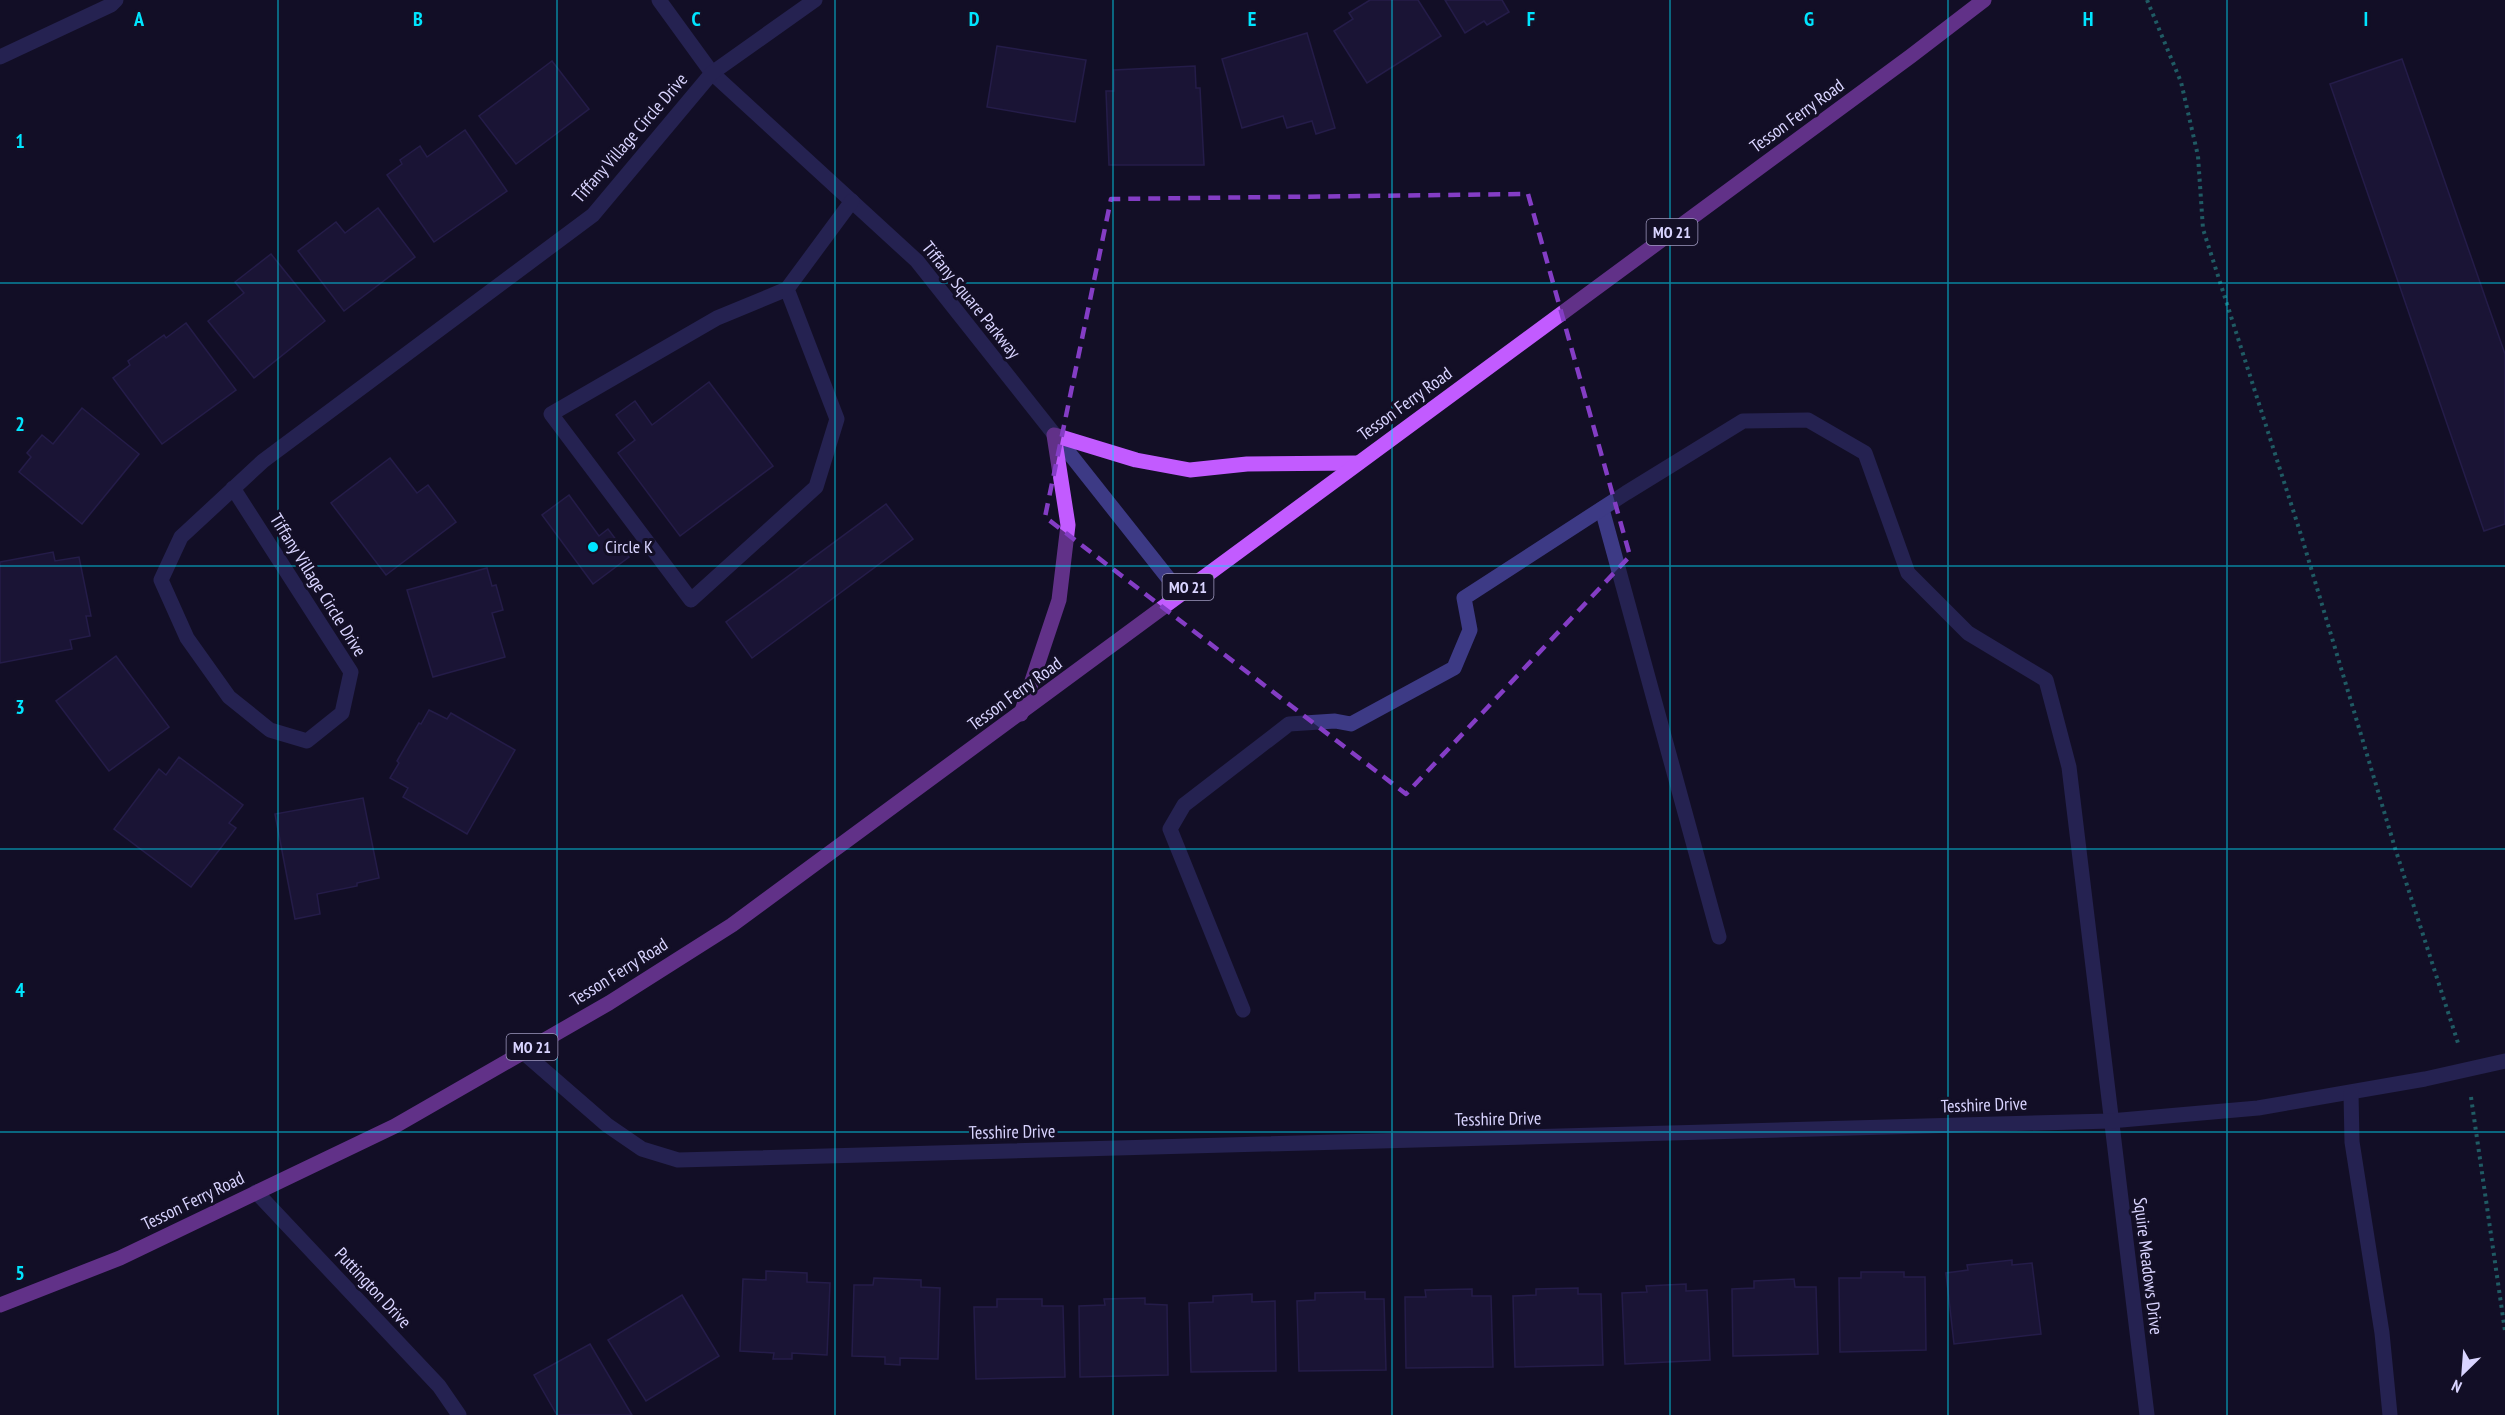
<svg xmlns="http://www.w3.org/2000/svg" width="2505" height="1415" viewBox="0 0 2505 1415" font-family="'PT Sans Narrow',sans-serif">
<rect width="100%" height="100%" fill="#130f26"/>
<!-- building -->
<g fill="#241b47" stroke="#3b2d73" stroke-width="1.5">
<path d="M1370 0H1418L1441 36 1367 83 1334 31 1353 19 1349 13Z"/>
<path d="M1445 0H1502L1509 12 1487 25 1484 21 1465 33Z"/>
<path d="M1307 33 1335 128 1316 134 1312 121 1287 128 1283 116 1242 128 1222 59Z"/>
<path d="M997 46 1086 60 1075 122 987 107Z"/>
<path d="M2402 59 2505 354V524L2484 531 2330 84Z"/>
<path d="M552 61 589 109 516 164 479 116Z"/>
<path d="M1195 66 1196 88H1200L1204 165H1109L1106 91H1114V70Z"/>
<path d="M465 130 507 191 434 242 387 175 402 164 400 160 420 146 427 157Z"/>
<path d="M378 208 415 257 344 311 298 251 336 222 345 233Z"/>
<path d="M271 254 325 321 254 378 208 321 244 293 235 282Z"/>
<path d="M186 323 236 390 162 444 113 378 130 365 128 361 164 335 166 338Z"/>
<path d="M709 382 773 466 680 536 618 453 635 440 616 415 635 401 652 425Z"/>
<path d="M82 408 139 454 82 524 19 472 31 457 27 453 42 435 53 444Z"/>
<path d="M390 458 417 493 428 485 456 522 386 575 331 503Z"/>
<path d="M569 495 599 536 608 529 629 557 593 584 542 515Z"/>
<path d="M886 504 913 539 752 658 726 622Z"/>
<path d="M53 552 55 561 79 557 91 616H86L90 636 70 640 72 649 0 663V562Z"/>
<path d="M487 568 492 586 496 585 503 610 492 613 505 657 433 677 407 590Z"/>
<path d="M116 656 169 727 109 771 56 701Z"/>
<path d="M429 710 447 719 451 713 515 750 467 834 403 797 408 788 390 778 399 763 397 761 419 723 421 724Z"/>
<path d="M179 757 243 805 229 823 236 828 191 887 114 829 159 769 166 775Z"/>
<path d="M363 798 379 878 357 883V886L317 894 320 914 295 919 275 814Z"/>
<path d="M2012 1260V1265L2032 1263 2041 1334 1954 1344 1946 1273 1968 1270 1967 1265Z"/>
<path d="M766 1271 807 1273V1282L830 1283 827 1355 792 1353V1359H773L774 1353 740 1351 743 1279 766 1280Z"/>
<path d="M1861 1272H1904V1277H1925L1926 1350 1840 1352 1839 1278H1861Z"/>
<path d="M874 1278 921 1280V1287L940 1288 938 1359 900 1358V1365L885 1364V1357L852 1356 854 1285H873Z"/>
<path d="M1794 1279 1795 1287H1816L1818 1354 1733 1356 1732 1289 1754 1288V1281Z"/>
<path d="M1686 1284V1291L1707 1290 1710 1360 1625 1364 1622 1293 1647 1292 1646 1286Z"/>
<path d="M1578 1288V1294H1601L1603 1365 1515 1367 1513 1296 1536 1295V1289Z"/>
<path d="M1472 1289V1296H1491L1493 1367 1406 1368 1405 1297H1426L1425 1290Z"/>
<path d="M1365 1292V1299H1384L1386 1370 1299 1371 1297 1301 1315 1300V1293Z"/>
<path d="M1252 1294V1302L1275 1301 1276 1371 1191 1372 1189 1303 1213 1302V1296Z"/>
<path d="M682 1295 719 1356 646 1401 608 1340Z"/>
<path d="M1145 1298V1304L1167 1305 1168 1375 1080 1377 1079 1306 1105 1305 1104 1299Z"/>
<path d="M997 1299H1042V1306H1063L1065 1377 976 1379 974 1307H997Z"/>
<path d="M590 1344 632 1415H557L534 1375Z"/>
</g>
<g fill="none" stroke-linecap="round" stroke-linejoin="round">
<!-- path -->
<g stroke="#2fb8b0" stroke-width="4" stroke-dasharray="3 4.5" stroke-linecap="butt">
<path d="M2147 0 2181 82 2198 156 2203 229 2302 538 2395 848 2458 1043"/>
<path d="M2471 1097 2505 1331"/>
</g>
<!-- minor -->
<g stroke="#3d3a85" stroke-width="15">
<path d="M659 0 712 73 917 261 1180 593"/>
<path d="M0 57 111 5 116 0"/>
<path d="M787 289 837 419 816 487 691 600 551 414 717 318 787 289 852 201"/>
<path d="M233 488 351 672 342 713 307 741 270 730 229 697 187 638 161 580 181 537 263 461 593 215 712 73 815 0"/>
<path d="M1602 509 1719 937"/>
<path d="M1243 1010 1170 829 1184 805 1289 724 1335 721 1351 724 1454 668 1470 630 1464 598 1626 493 1743 421 1808 420 1865 453 1908 573 1968 633 2046 680 2069 767 2147 1415"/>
<path d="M523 1052 607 1125 642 1149 678 1160 2110 1121 2258 1108 2425 1079 2505 1061"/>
<path d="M2351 1093 2352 1142 2382 1333 2390 1415"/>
<path d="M256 1192 439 1386 459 1415"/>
</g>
<!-- major -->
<g stroke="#c25bff" stroke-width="15">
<path d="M1021 714 1059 600 1068 525 1054 435 1136 460 1190 470 1247 464 1358 463"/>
<path d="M0 1305 120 1258 395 1126 609 1003 732 925 1911 56 1984 0"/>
</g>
</g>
<!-- marked area -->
<path d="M0 0H2505V1415H0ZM1528 194 1630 556 1406 794 1045 517 1111 199Z" fill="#130f26" fill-opacity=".55" fill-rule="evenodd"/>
<path fill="none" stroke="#843dc5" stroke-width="4.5" stroke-dasharray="12 8" stroke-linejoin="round" d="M1528 194 1630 556 1406 794 1045 517 1111 199Z"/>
<!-- grid -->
<path fill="none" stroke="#00e5ff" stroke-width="1.5" stroke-opacity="0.55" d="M278 0V1415M557 0V1415M835 0V1415M1113 0V1415M1392 0V1415M1670 0V1415M1948 0V1415M2227 0V1415M0 283H2505M0 566H2505M0 849H2505M0 1132H2505"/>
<!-- markers -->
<circle fill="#00e5ff" stroke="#130f26" stroke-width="2" cx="593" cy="547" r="6"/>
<g text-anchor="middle" stroke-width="6" stroke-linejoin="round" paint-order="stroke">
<!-- shield labels -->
<g fill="#130f26" stroke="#9e99be" stroke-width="1.5">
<rect x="1646.5" y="219" width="51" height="26" rx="4.5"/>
<rect x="1162.5" y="574" width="51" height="26" rx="4.5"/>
<rect x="506.5" y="1034" width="51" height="26" rx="4.5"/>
</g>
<g font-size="16" font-weight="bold" fill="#d9d4ff">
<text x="1672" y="238">MO 21</text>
<text x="1188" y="593">MO 21</text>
<text x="532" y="1053">MO 21</text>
</g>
<!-- street labels -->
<g font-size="18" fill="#d9d4ff" stroke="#130f26">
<text transform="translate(1797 116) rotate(-36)" y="6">Tesson Ferry Road</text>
<text transform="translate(630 138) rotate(-49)" y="6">Tiffany Village Circle Drive</text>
<text transform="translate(971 300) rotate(51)" y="6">Tiffany Square Parkway</text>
<text transform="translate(1405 404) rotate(-36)" y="6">Tesson Ferry Road</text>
<text transform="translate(318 585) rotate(58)" y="6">Tiffany Village Circle Drive</text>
<text transform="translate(1015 694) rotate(-36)" y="6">Tesson Ferry Road</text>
<text transform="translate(619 972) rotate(-32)" y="6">Tesson Ferry Road</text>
<text transform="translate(1984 1105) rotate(-2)" y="6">Tesshire Drive</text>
<text transform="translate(1498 1119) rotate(-1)" y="6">Tesshire Drive</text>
<text transform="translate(1012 1132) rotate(-1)" y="6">Tesshire Drive</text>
<text transform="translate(193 1201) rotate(-26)" y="6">Tesson Ferry Road</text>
<text transform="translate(2148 1266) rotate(83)" y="6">Squire Meadows Drive</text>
<text transform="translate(373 1288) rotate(47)" y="6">Puttington Drive</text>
</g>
<!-- poi labels -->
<g font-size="18" fill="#d9d4ff" stroke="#130f26" text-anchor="start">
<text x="605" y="553">Circle K</text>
</g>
</g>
<g font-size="20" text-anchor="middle" font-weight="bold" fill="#00e5ff" stroke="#130f26" stroke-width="6" stroke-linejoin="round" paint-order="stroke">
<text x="139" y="26">A</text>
<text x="418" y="26">B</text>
<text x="696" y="26">C</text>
<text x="974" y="26">D</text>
<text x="1252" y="26">E</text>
<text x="1531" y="26">F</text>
<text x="1809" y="26">G</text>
<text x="2088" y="26">H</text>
<text x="2366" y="26">I</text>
<text x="20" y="148">1</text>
<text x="20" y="431">2</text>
<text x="20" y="714">3</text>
<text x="20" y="997">4</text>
<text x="20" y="1280">5</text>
</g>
<!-- north arrow -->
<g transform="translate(2463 1373) rotate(205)" stroke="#130f26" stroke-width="4.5" paint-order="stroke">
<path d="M0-4.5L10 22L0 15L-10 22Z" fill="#d9d4ff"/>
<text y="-9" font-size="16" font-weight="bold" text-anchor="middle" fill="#d9d4ff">N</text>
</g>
</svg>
